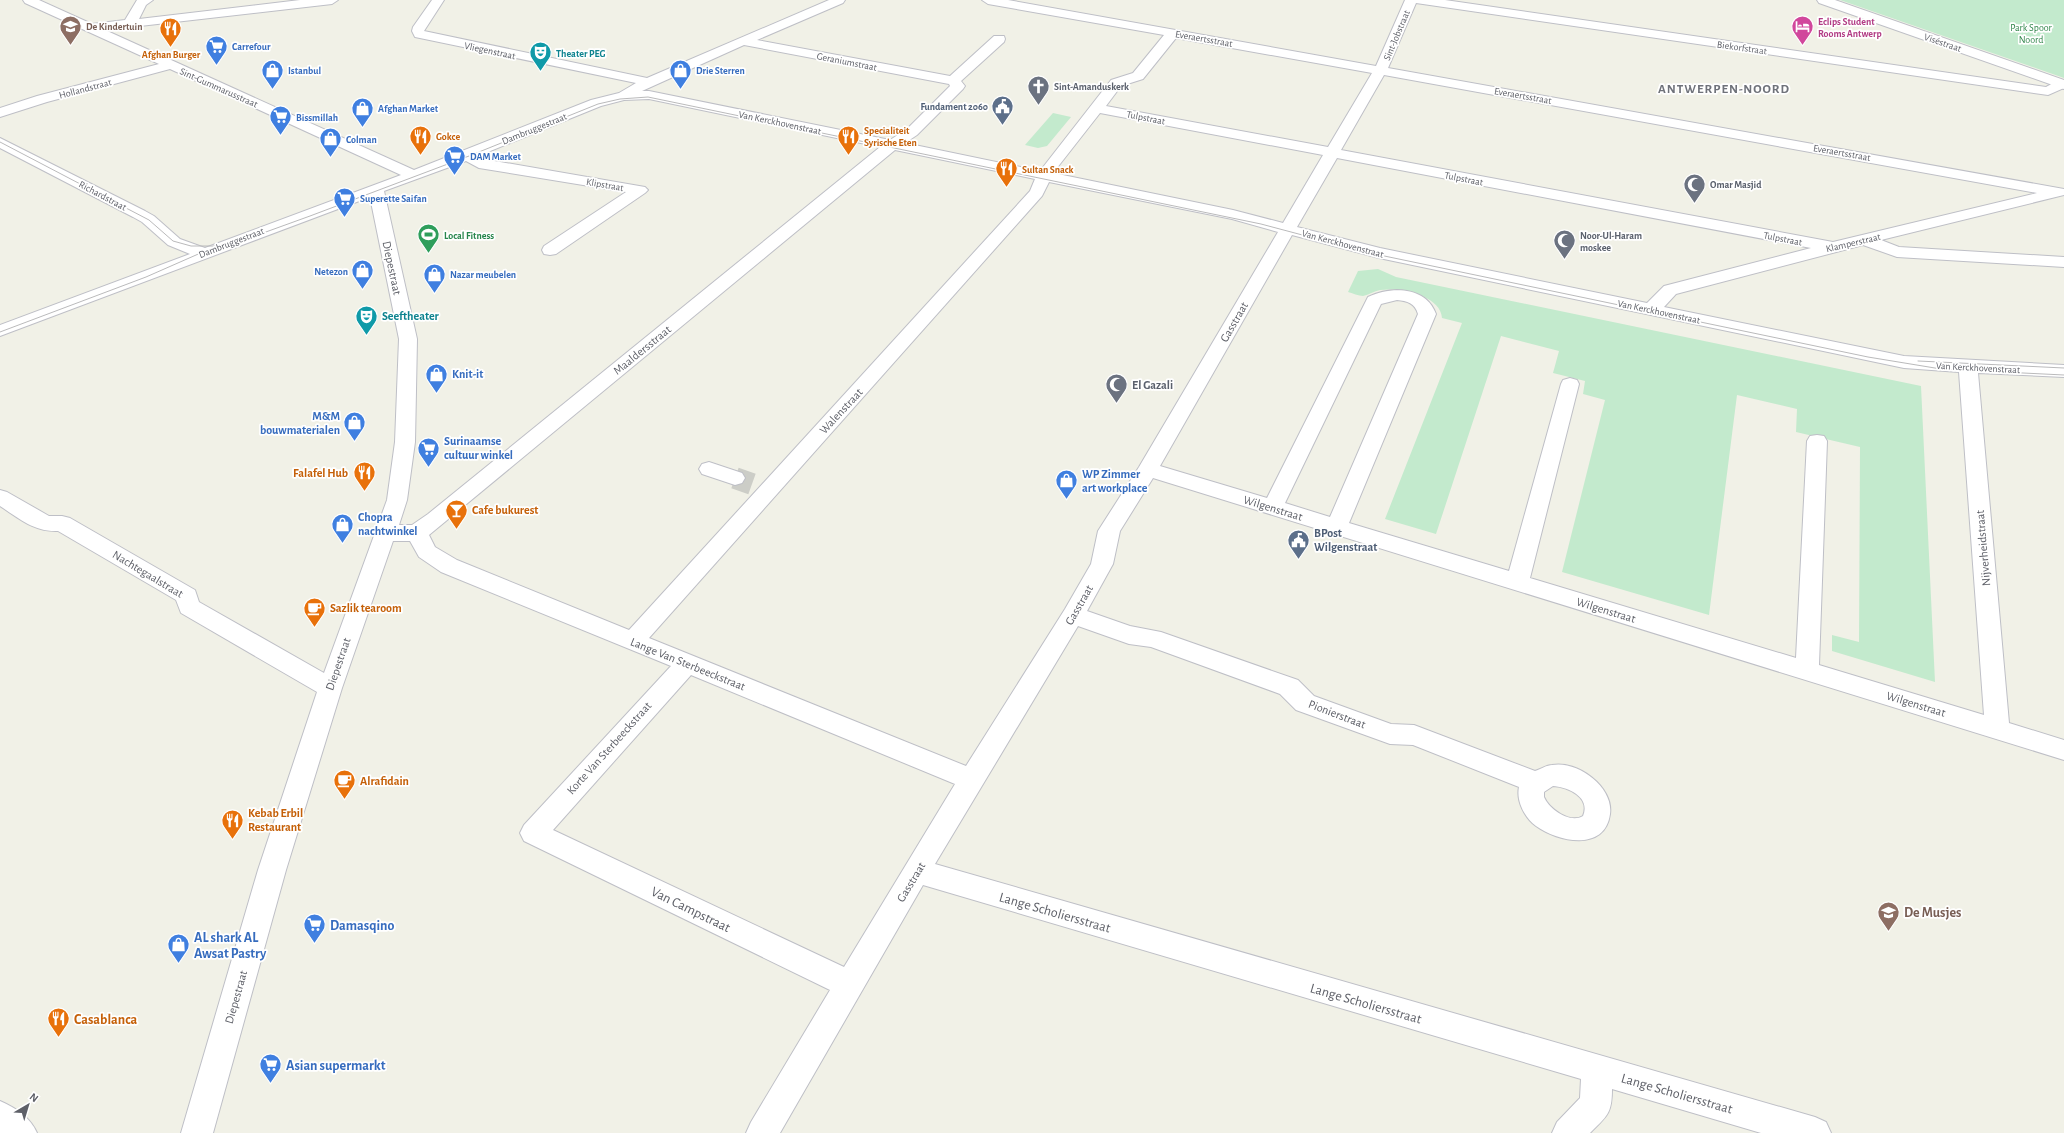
<svg xmlns="http://www.w3.org/2000/svg" width="2064" height="1133" viewBox="0 0 2064 1133" font-family="'Alegreya Sans',sans-serif">
<rect width="100%" height="100%" fill="#f1f1e7"/>
<!-- green -->
<g fill="#c3eacd">
<path d="M1840 0H2064V78Z"/>
<path d="M1053 113 1071 117 1047 146 1038 148 1025 145Z"/>
<path d="M1378 269 1396 277 1921 386 1935 682 1832 651V635L1859 642 1860 447 1796 432 1797 409 1737 395 1709 615 1562 572 1605 400 1583 394 1585 381 1553 373 1559 351 1501 336 1436 534 1385 519 1462 323 1442 318C1441 295 1399 287 1380 290 1374 291 1369 295 1363 296 1359 296 1352 293 1348 292L1358 271Z"/>
</g>
<g fill="none" stroke-linecap="round" stroke-linejoin="round">
<!-- minor-tunnel -->
<path stroke="#cccdc7" stroke-width="22" stroke-dasharray="22 11" stroke-linecap="butt" d="M735 478 752 484"/>
<defs>
<g id="minor">
<path d="M23 0H39L92 24 125 20 137 0H153L146 5 139 19 300 0H338L332 4 105 30 414 170 591 100 619 93 636 83 415 37 412 31 413 27 432 0H444L424 31 647 78 829 0H845L843 3 757 40 950 76 994 36H1004L1005 39 1004 42 961 81 965 86 963 89 917 135 905 143 1040 171 1111 80 1133 73 1164 35 988 4 982 0H1008L1376 66 1405 0H1445L2046 87 2057 81 2064 80V88L2048 95 1416 3 1388 68 2064 189V195L1881 240 1899 247 2064 257V267L1897 257 1863 245 1676 294 1664 307 1904 356 2064 365V377L1978 373 2009 723 2064 740V760L1153 478 1120 531 1113 564 1087 611 1130 626 1161 632 1298 680 1314 696 1391 724 1414 725 1535 771C1541 769 1547 765 1552 765 1577 760 1614 787 1610 814 1605 852 1558 842 1536 826 1525 818 1516 801 1519 787L1413 745 1390 744 1296 710 1280 694 1151 647 1129 644 1078 626 935 864 1815 1117 1826 1122 1831 1133H1761L1612 1089C1612 1114 1607 1116 1590 1133H1552L1557 1122 1580 1098 1581 1079 923 885 780 1133H746L751 1122 830 990 524 841 520 833 524 825 671 666 441 572 419 557 410 541H393L342 688 286 870 213 1133H181L258 870 317 692 181 613 176 600 58 531C34 532 20 519 0 506V490L7 492 49 516H62L70 518 195 590 199 602 324 673 387 500 395 442 399 339 370 197 0 336V325L190 254 168 245 142 222 133 217 0 148V138L145 211 154 216 180 239 205 248 401 175 170 69 47 102 0 117V108L37 96 159 64 25 3ZM1176 38 1372 73 1328 147 1106 106 1121 86 1143 79ZM744 45 949 84 950 86 907 129 890 140 649 91H642ZM1384 75 2037 193 1833 242 1341 150ZM649 99 880 147 428 514 412 525H399L407 500 415 442 417 339 384 191 466 161 479 168 626 192 544 246 542 250 544 254 550 255 556 254 645 193 648 190 645 187 483 159 478 156 601 106 624 100ZM1100 113 1323 155 1283 223 1233 210 1053 173ZM895 150 1035 179 1030 191 629 630 457 560 435 547 429 535ZM1337 158 1811 248 1664 286 1647 303 1380 248 1297 227ZM1049 182 1232 219 1278 232 1139 467 1098 531 1091 564 1065 609 966 766 649 638 1042 196ZM1292 235 1379 258 1904 368 1959 372 1984 715 1819 665 1827 441 1824 436 1817 435 1810 436 1807 441 1796 658 1530 578 1579 384 1577 380 1570 378 1563 380 1561 384 1509 571 1349 523 1436 314C1426 286 1391 286 1368 297L1267 498 1160 466ZM1397 300C1407 301 1415 303 1418 314L1330 517 1285 503 1381 304ZM691 675 955 784 844 967 553 830ZM1553 786C1568 787 1591 797 1583 816 1570 824 1549 809 1544 797V792Z"/>
<path d="M709 462 742 473 745 478 742 483 735 485 702 474 699 469 702 464Z"/>
<path d="M0 1101C16 1108 30 1117 37 1133H0Z"/>
</g>
<path id="tertiary" d="M1817 0H1835L2064 80V89L1819 3Z"/>
</defs>
<!-- minor casing -->
<use href="#minor" stroke="#bebfc6" stroke-width="2"/>
<!-- tertiary casing -->
<use href="#tertiary" stroke="#bebfc6" stroke-width="2"/>
<!-- minor -->
<use href="#minor" fill="#fff" fill-rule="evenodd"/>
<!-- tertiary -->
<use href="#tertiary" fill="#fff" fill-rule="evenodd"/>
<!-- tram -->
<g stroke="#bababb" stroke-width="1">
<path d="M0 142 149 220 173 241 191 246H216L241 241 310 216 469 156 598 104 620 99 648 97 1261 224 1370 253 1868 357 1941 369 2064 375"/>
<path d="M0 332 146 277 212 248"/>
<path d="M1918 361 2064 368"/>
</g>
</g>
<!-- icons -->
<defs>
<symbol id="school-pin" viewBox="-11 -11 22 30"><path d="M0 17L-7.5 6A9.5 9.5 0 1 1 7.5 6Z" fill="#8d6e63" stroke="#fff"/><path d="M0-5L7-2L0 1L-7-2ZM-4 1L0 2.5L4 1V4Q0 6-4 4Z" fill="#fff"/></symbol>
<symbol id="hotel-pin" viewBox="-11 -11 22 30"><path d="M0 17L-7.5 6A9.5 9.5 0 1 1 7.5 6Z" fill="#d1479c" stroke="#fff"/><path d="M-6-4.5h1.5V1H6V5H4.5V3h-9V5H-6ZM-4 0a1.8 1.8 0 1 1 3.6 0ZM.5 0V-2.5h3Q6-2.5 6 0Z" fill="#fff"/></symbol>
<symbol id="restaurant-pin" viewBox="-11 -11 22 30"><path d="M0 17L-7.5 6A9.5 9.5 0 1 1 7.5 6Z" fill="#e8710a" stroke="#fff"/><path d="M-5-6h1v4h1v-4h1v4h1v-4h1v5L-1.5 .5V6h-2V.5L-5-1ZM5-6V6H3V1.5H1.5Q1.5-4 5-6Z" fill="#fff"/></symbol>
<symbol id="supermarket-pin" viewBox="-11 -11 22 30"><path d="M0 17L-7.5 6A9.5 9.5 0 1 1 7.5 6Z" fill="#3f7fe0" stroke="#fff"/><path d="M-6-5.5h2.5l.6 2H6L4.5 2H-2.5L-4.4-4H-6ZM-1.5 3.2a1.3 1.3 0 1 0 .1 0ZM3 3.2a1.3 1.3 0 1 0 .1 0Z" fill="#fff"/></symbol>
<symbol id="theatre-pin" viewBox="-11 -11 22 30"><path d="M0 17L-7.5 6A9.5 9.5 0 1 1 7.5 6Z" fill="#0f9aa8" stroke="#fff"/><path d="M-5-5.5Q0-4 5-5.5V0Q5 5 0 6Q-5 5-5 0ZM-3.3-2.5H-1v1.5H-3.3ZM1-2.5H3.3v1.5H1ZM-2.8 1Q0 5.5 2.8 1Z" fill="#fff"/></symbol>
<symbol id="shop-pin" viewBox="-11 -11 22 30"><path d="M0 17L-7.5 6A9.5 9.5 0 1 1 7.5 6Z" fill="#3f7fe0" stroke="#fff"/><path d="M-5-2.5h2.3a2.7 3.5 0 0 1 5.4 0H5L5.5 6h-11ZM-1.5-2.5h3a1.5 2.3 0 0 0-3 0Z" fill="#fff"/></symbol>
<symbol id="church-pin" viewBox="-11 -11 22 30"><path d="M0 17L-7.5 6A9.5 9.5 0 1 1 7.5 6Z" fill="#6b7280" stroke="#fff"/><path d="M-1.2-6h2.4v3.5h3.3v2.4h-3.3V6h-2.4V-.1h-3.3v-2.4h3.3Z" fill="#fff"/></symbol>
<symbol id="civic-pin" viewBox="-11 -11 22 30"><path d="M0 17L-7.5 6A9.5 9.5 0 1 1 7.5 6Z" fill="#5c6f8a" stroke="#fff"/><path d="M-.6-6.5H3V-4.5H.6V-3L4-1V1h2V6H-6V1h2V-1L-.6-3ZM-1.2 2.5V6h2.4V2.5Z" fill="#fff"/></symbol>
<symbol id="mosque-pin" viewBox="-11 -11 22 30"><path d="M0 17L-7.5 6A9.5 9.5 0 1 1 7.5 6Z" fill="#6b7280" stroke="#fff"/><path d="M3.5-4.9A6 6 0 1 0 3.5 4.9A5 5 0 1 1 3.5-4.9Z" fill="#fff"/></symbol>
<symbol id="stadium-pin" viewBox="-11 -11 22 30"><path d="M0 17L-7.5 6A9.5 9.5 0 1 1 7.5 6Z" fill="#2e9e5b" stroke="#fff"/><path d="M0-5a6.5 5 0 1 0 0 10a6.5 5 0 1 0 0-10ZM-3.5-1.8h7v3.6h-7Z" fill="#fff"/></symbol>
<symbol id="bar-pin" viewBox="-11 -11 22 30"><path d="M0 17L-7.5 6A9.5 9.5 0 1 1 7.5 6Z" fill="#e8710a" stroke="#fff"/><path d="M-6-5H6L.8 .8V4.5H3.5V6h-7V4.5H-.8V.8Z" fill="#fff"/></symbol>
<symbol id="cafe-pin" viewBox="-11 -11 22 30"><path d="M0 17L-7.5 6A9.5 9.5 0 1 1 7.5 6Z" fill="#e8710a" stroke="#fff"/><path d="M-5.5-4.5H6V0H3Q3 3.5 0 3.5H-2.5Q-5.5 3.5-5.5 0ZM3-3.2v2h1.7v-2ZM-6 4.5H4V6H-6Z" fill="#fff"/></symbol>
</defs>
<g fill-rule="evenodd">
<use href="#school-pin" x="58" y="14" width="25" height="34"/>
<use href="#hotel-pin" x="1790" y="14" width="25" height="34"/>
<use href="#restaurant-pin" x="158" y="16" width="25" height="34"/>
<use href="#supermarket-pin" x="204" y="34" width="25" height="34"/>
<use href="#theatre-pin" x="528" y="40" width="25" height="34"/>
<use href="#shop-pin" x="260" y="58" width="25" height="34"/>
<use href="#shop-pin" x="668" y="58" width="25" height="34"/>
<use href="#church-pin" x="1026" y="74" width="25" height="34"/>
<use href="#civic-pin" x="990" y="94" width="25" height="34"/>
<use href="#shop-pin" x="350" y="96" width="25" height="34"/>
<use href="#supermarket-pin" x="268" y="104" width="25" height="34"/>
<use href="#restaurant-pin" x="408" y="124" width="25" height="34"/>
<use href="#restaurant-pin" x="836" y="124" width="25" height="34"/>
<use href="#shop-pin" x="318" y="126" width="25" height="34"/>
<use href="#supermarket-pin" x="442" y="144" width="25" height="34"/>
<use href="#restaurant-pin" x="994" y="156" width="25" height="34"/>
<use href="#mosque-pin" x="1682" y="172" width="25" height="34"/>
<use href="#supermarket-pin" x="332" y="186" width="25" height="34"/>
<use href="#stadium-pin" x="416" y="222" width="25" height="34"/>
<use href="#mosque-pin" x="1552" y="228" width="25" height="34"/>
<use href="#shop-pin" x="350" y="258" width="25" height="34"/>
<use href="#shop-pin" x="422" y="262" width="25" height="34"/>
<use href="#theatre-pin" x="354" y="304" width="25" height="34"/>
<use href="#shop-pin" x="424" y="362" width="25" height="34"/>
<use href="#mosque-pin" x="1104" y="372" width="25" height="34"/>
<use href="#shop-pin" x="342" y="410" width="25" height="34"/>
<use href="#supermarket-pin" x="416" y="436" width="25" height="34"/>
<use href="#restaurant-pin" x="352" y="460" width="25" height="34"/>
<use href="#shop-pin" x="1054" y="468" width="25" height="34"/>
<use href="#bar-pin" x="444" y="498" width="25" height="34"/>
<use href="#shop-pin" x="330" y="512" width="25" height="34"/>
<use href="#civic-pin" x="1286" y="528" width="25" height="34"/>
<use href="#cafe-pin" x="302" y="596" width="25" height="34"/>
<use href="#cafe-pin" x="332" y="768" width="25" height="34"/>
<use href="#restaurant-pin" x="220" y="808" width="25" height="34"/>
<use href="#school-pin" x="1876" y="900" width="25" height="34"/>
<use href="#supermarket-pin" x="302" y="912" width="25" height="34"/>
<use href="#shop-pin" x="166" y="932" width="25" height="34"/>
<use href="#restaurant-pin" x="46" y="1006" width="25" height="34"/>
<use href="#supermarket-pin" x="258" y="1052" width="25" height="34"/>
</g>
<g text-anchor="middle" stroke-width="3.5" stroke-linejoin="round" paint-order="stroke">
<!-- far-hotel labels -->
<g font-size="10" font-weight="bold" fill="#b23c85" stroke="#fff" text-anchor="start">
<text x="1818" y="25">Eclips Student<tspan x="1818" dy="12">Rooms Antwerp</tspan></text>
</g>
<!-- far-education labels -->
<g font-size="10" font-weight="bold" fill="#785e54" stroke="#fff" text-anchor="start">
<text x="86" y="30">De Kindertuin</text>
</g>
<!-- far-park labels -->
<g font-size="10" fill="#30854a" stroke="#fff">
<text x="2031" y="31">Park Spoor<tspan x="2031" dy="12">Noord</tspan></text>
</g>
<!-- far-street labels -->
<g font-size="10" fill="#5e6068" stroke="#fff">
<text transform="translate(1396 35) rotate(-67)" y="4">Sint-Jobstraat</text>
<text transform="translate(1204 38) rotate(10)" y="4">Everaertsstraat</text>
<text transform="translate(1943 42) rotate(19)" y="4">Viséstraat</text>
<text transform="translate(1742 47) rotate(8)" y="4">Biekorfstraat</text>
<text transform="translate(490 50) rotate(12)" y="4">Vliegenstraat</text>
<text transform="translate(847 61) rotate(11)" y="4">Geraniumstraat</text>
<text transform="translate(219 87) rotate(24)" y="4">Sint-Gummarusstraat</text>
<text transform="translate(85 88) rotate(-15)" y="4">Hollandstraat</text>
<text transform="translate(1523 95) rotate(10)" y="4">Everaertsstraat</text>
<text transform="translate(1146 117) rotate(11)" y="4">Tulpstraat</text>
<text transform="translate(780 122) rotate(12)" y="4">Van Kerckhovenstraat</text>
<text transform="translate(534 128) rotate(-22)" y="4">Dambruggestraat</text>
<text transform="translate(1842 152) rotate(10)" y="4">Everaertsstraat</text>
<text transform="translate(1464 178) rotate(11)" y="4">Tulpstraat</text>
<text transform="translate(605 184) rotate(10)" y="4">Klipstraat</text>
<text transform="translate(103 195) rotate(28)" y="4">Richardstraat</text>
<text transform="translate(1783 238) rotate(11)" y="4">Tulpstraat</text>
<text transform="translate(231 242) rotate(-21)" y="4">Dambruggestraat</text>
<text transform="translate(1853 242) rotate(-13)" y="4">Klamperstraat</text>
<text transform="translate(1343 243) rotate(15)" y="4">Van Kerckhovenstraat</text>
<text transform="translate(1659 311) rotate(12)" y="4">Van Kerckhovenstraat</text>
<text transform="translate(1978 367) rotate(3)" y="4">Van Kerckhovenstraat</text>
</g>
<!-- far-shop labels -->
<g font-size="10" font-weight="bold" fill="#366cbe" stroke="#fff" text-anchor="start">
<text x="232" y="50">Carrefour</text>
<text x="288" y="74">Istanbul</text>
<text x="696" y="74">Drie Sterren</text>
<text x="378" y="112">Afghan Market</text>
<text x="296" y="121">Bissmillah</text>
<text x="346" y="143">Colman</text>
<text x="470" y="160">DAM Market</text>
<text x="360" y="202">Superette Saifan</text>
<text x="348" y="275" text-anchor="end">Netezon</text>
<text x="450" y="278">Nazar meubelen</text>
</g>
<!-- far-culture labels -->
<g font-size="10" font-weight="bold" fill="#0d838f" stroke="#fff" text-anchor="start">
<text x="556" y="57">Theater PEG</text>
</g>
<!-- far-food labels -->
<g font-size="10" font-weight="bold" fill="#c56008" stroke="#fff" text-anchor="start">
<text x="171" y="58" text-anchor="middle">Afghan Burger</text>
<text x="864" y="134">Specialiteit<tspan x="864" dy="12">Syrische Eten</tspan></text>
<text x="436" y="140">Gokce</text>
<text x="1022" y="173">Sultan Snack</text>
</g>
<!-- far-worship labels -->
<g font-size="10" font-weight="bold" fill="#5b616d" stroke="#fff" text-anchor="start">
<text x="1054" y="90">Sint-Amanduskerk</text>
<text x="1710" y="188">Omar Masjid</text>
<text x="1580" y="239">Noor-Ul-Haram<tspan x="1580" dy="12">moskee</tspan></text>
</g>
<!-- far-service labels -->
<g font-size="10" font-weight="bold" fill="#4e5e75" stroke="#fff" text-anchor="end">
<text x="988" y="110">Fundament 2060</text>
</g>
<!-- far-leisure labels -->
<g font-size="10" font-weight="bold" fill="#27864d" stroke="#fff" text-anchor="start">
<text x="444" y="239">Local Fitness</text>
</g>
<!-- street labels -->
<g font-size="12" fill="#5e6068" stroke="#fff">
<text transform="translate(392 268) rotate(78)" y="4">Diepestraat</text>
<text transform="translate(1234 322) rotate(-60)" y="4">Gasstraat</text>
<text transform="translate(642 350) rotate(-39)" y="4">Maaldersstraat</text>
<text transform="translate(841 411) rotate(-47)" y="4">Walenstraat</text>
<text transform="translate(1273 508) rotate(17)" y="4">Wilgenstraat</text>
<text transform="translate(1983 548) rotate(-95)" y="4">Nijverheidstraat</text>
<text transform="translate(148 574) rotate(31)" y="4">Nachtegaalstraat</text>
<text transform="translate(1079 605) rotate(-60)" y="4">Gasstraat</text>
<text transform="translate(1606 610) rotate(17)" y="4">Wilgenstraat</text>
<text transform="translate(338 664) rotate(-71)" y="4">Diepestraat</text>
<text transform="translate(688 664) rotate(22)" y="4">Lange Van Sterbeeckstraat</text>
<text transform="translate(1916 704) rotate(17)" y="4">Wilgenstraat</text>
<text transform="translate(1337 714) rotate(21)" y="4">Pionierstraat</text>
<text transform="translate(609 748) rotate(-48)" y="4">Korte Van Sterbeeckstraat</text>
<text transform="translate(911 882) rotate(-59)" y="4">Gasstraat</text>
<text transform="translate(236 997) rotate(-74)" y="4">Diepestraat</text>
</g>
<!-- culture labels -->
<g font-size="12" font-weight="bold" fill="#0d838f" stroke="#fff" text-anchor="start">
<text x="382" y="320">Seeftheater</text>
</g>
<!-- shop labels -->
<g font-size="12" font-weight="bold" fill="#366cbe" stroke="#fff" text-anchor="start">
<text x="452" y="378">Knit-it</text>
<text x="340" y="420" text-anchor="end">M&amp;M<tspan x="340" dy="14">bouwmaterialen</tspan></text>
<text x="444" y="445">Surinaamse<tspan x="444" dy="14">cultuur winkel</tspan></text>
<text x="1082" y="478">WP Zimmer<tspan x="1082" dy="14">art workplace</tspan></text>
<text x="358" y="521">Chopra<tspan x="358" dy="14">nachtwinkel</tspan></text>
</g>
<!-- worship labels -->
<g font-size="12" font-weight="bold" fill="#5b616d" stroke="#fff" text-anchor="start">
<text x="1132" y="389">El Gazali</text>
</g>
<!-- food labels -->
<g font-size="12" font-weight="bold" fill="#c56008" stroke="#fff" text-anchor="start">
<text x="348" y="477" text-anchor="end">Falafel Hub</text>
<text x="472" y="514">Cafe bukurest</text>
<text x="330" y="612">Sazlik tearoom</text>
<text x="360" y="785">Alrafidain</text>
<text x="248" y="817">Kebab Erbil<tspan x="248" dy="14">Restaurant</tspan></text>
</g>
<!-- service labels -->
<g font-size="12" font-weight="bold" fill="#4e5e75" stroke="#fff" text-anchor="start">
<text x="1314" y="537">BPost<tspan x="1314" dy="14">Wilgenstraat</tspan></text>
</g>
<!-- far-district labels -->
<g font-size="13" font-weight="bold" letter-spacing="1" fill="#6f727a" stroke="#fff">
<text x="1724" y="93">ANTWERPEN-NOORD</text>
</g>
<!-- near-street labels -->
<g font-size="14" fill="#5e6068" stroke="#fff">
<text transform="translate(691 909) rotate(26)" y="5">Van Campstraat</text>
<text transform="translate(1055 912) rotate(16)" y="5">Lange Scholiersstraat</text>
<text transform="translate(1366 1003) rotate(16)" y="5">Lange Scholiersstraat</text>
<text transform="translate(1677 1093) rotate(16)" y="5">Lange Scholiersstraat</text>
</g>
<!-- near-education labels -->
<g font-size="14" font-weight="bold" fill="#785e54" stroke="#fff" text-anchor="start">
<text x="1904" y="917">De Musjes</text>
</g>
<!-- near-shop labels -->
<g font-size="14" font-weight="bold" fill="#366cbe" stroke="#fff" text-anchor="start">
<text x="330" y="930">Damasqino</text>
<text x="194" y="942">AL shark AL<tspan x="194" dy="16">Awsat Pastry</tspan></text>
<text x="286" y="1070">Asian supermarkt</text>
</g>
<!-- near-food labels -->
<g font-size="14" font-weight="bold" fill="#c56008" stroke="#fff" text-anchor="start">
<text x="74" y="1024">Casablanca</text>
</g>
</g>
<!-- north arrow -->
<g transform="translate(28 1105) rotate(38)" stroke="#ffffff" stroke-width="3" paint-order="stroke">
<path d="M0-3L7 15L0 10L-7 15Z" fill="#5e6068"/>
<text y="-6" font-size="11" font-weight="bold" text-anchor="middle" fill="#5e6068">N</text>
</g>
</svg>
